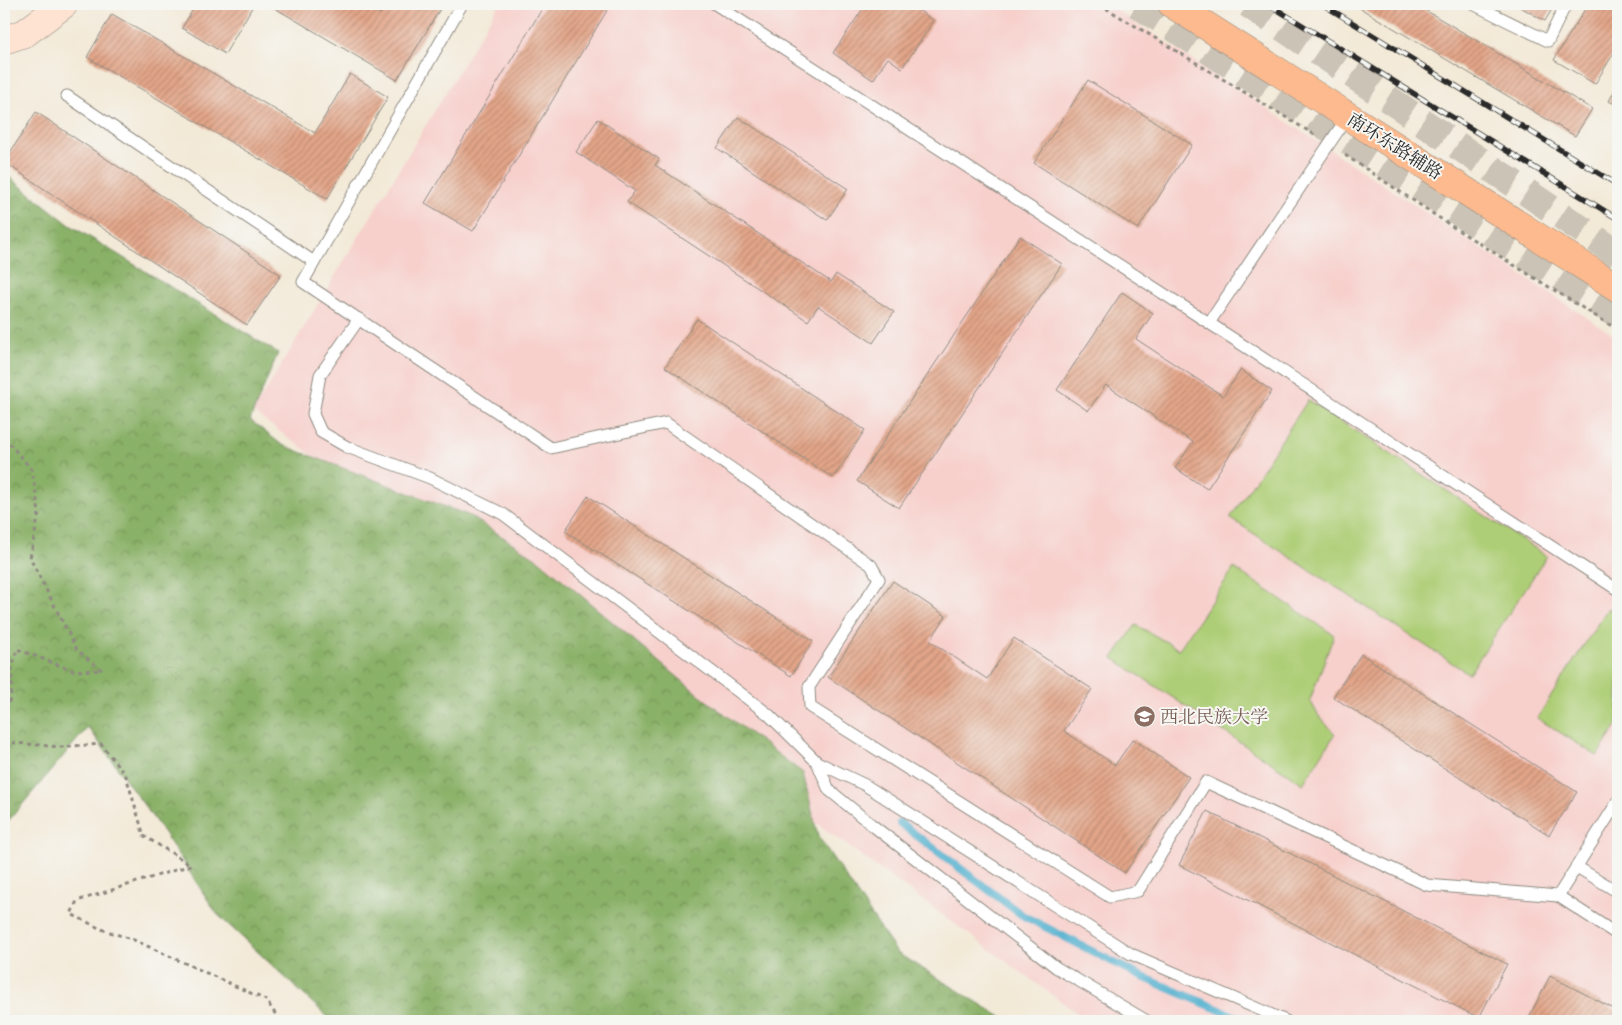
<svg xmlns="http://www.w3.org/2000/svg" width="1622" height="1025" viewBox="0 0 1622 1025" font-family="'IM FELL English','Noto Serif SC',serif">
<defs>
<pattern id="forest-crowns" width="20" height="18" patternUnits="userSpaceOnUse" patternTransform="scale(1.25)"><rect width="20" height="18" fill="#8ab167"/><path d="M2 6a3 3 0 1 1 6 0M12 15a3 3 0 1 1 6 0" fill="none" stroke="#719055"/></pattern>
<pattern id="building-hatch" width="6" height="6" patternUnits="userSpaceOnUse" patternTransform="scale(1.25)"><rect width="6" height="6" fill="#e3a689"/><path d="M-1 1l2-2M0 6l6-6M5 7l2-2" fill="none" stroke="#b88770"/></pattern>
</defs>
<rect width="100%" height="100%" fill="#f6f6f2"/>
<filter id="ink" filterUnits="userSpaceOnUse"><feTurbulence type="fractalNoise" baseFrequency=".02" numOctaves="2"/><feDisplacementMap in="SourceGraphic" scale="10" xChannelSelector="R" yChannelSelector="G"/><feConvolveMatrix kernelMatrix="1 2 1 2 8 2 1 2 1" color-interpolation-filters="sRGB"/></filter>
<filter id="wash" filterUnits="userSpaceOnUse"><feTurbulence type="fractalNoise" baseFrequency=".0096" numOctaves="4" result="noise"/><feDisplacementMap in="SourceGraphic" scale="20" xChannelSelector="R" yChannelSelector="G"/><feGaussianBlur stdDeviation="1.12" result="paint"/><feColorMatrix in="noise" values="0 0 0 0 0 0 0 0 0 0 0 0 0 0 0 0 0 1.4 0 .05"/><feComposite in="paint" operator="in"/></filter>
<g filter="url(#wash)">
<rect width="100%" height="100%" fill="#f3e9d7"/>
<!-- built -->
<path fill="#f7d0cc" d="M499 4H1107L1618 338V1021H1088L253 412Z"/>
<!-- green -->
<g fill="#adce76" stroke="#6c7c50">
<path d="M1308 400 1547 556 1469 674 1230 518Z"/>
<path d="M1234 568 1334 635 1310 700 1318 715 1335 734 1303 784 1113 658 1136 625 1179 649Z"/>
<path d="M1608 608 1618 614V724L1597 756 1537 718Z"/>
</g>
<!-- forest -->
<path fill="url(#forest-crowns)" stroke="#5a6e49" d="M4 173 70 225 278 353 250 420 282 445 470 516 539 560 699 695 803 773 818 836 897 953 1008 1021H332L217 914 164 833 88 727 4 826Z"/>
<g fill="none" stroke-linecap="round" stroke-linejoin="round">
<!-- stream -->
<path stroke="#4eaecd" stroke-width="8" d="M900 823 1022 915 1138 975 1246 1021"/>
</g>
<g id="blocks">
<!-- building -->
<g fill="url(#building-hatch)">
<path d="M196 4H254L225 54 182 28Z"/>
<path d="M268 4H363L380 14 386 4H443L397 80Z"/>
<path d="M545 4H611L473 231 425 203Z"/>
<path d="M866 4H925L920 11 934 21 902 68 888 58 873 80 833 53Z"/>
<path d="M1353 4H1415L1592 109 1575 136Z"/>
<path d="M1515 4H1555L1545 21Z"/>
<path d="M1588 4H1618V46L1595 84 1554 60Z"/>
<path d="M112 14 315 133 350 74 388 97 327 199 87 57Z"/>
<path d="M1088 80 1192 145 1138 229 1034 163Z"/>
<path d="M1618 84V106L1609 101Z"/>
<path d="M36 112 281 275 247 325 4 162Z"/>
<path d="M738 117 848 189 827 220 717 148Z"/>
<path d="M598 119 659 159 655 165 831 282 836 274 894 312 873 343 818 306 808 321 627 202 635 191 576 152Z"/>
<path d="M1020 236 1062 264 899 508 857 481Z"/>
<path d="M1122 292 1153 313 1136 339 1223 396 1241 370 1272 391 1207 489 1175 468 1193 442 1106 385 1088 411 1057 390Z"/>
<path d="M697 319 865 430 833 478 665 367Z"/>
<path d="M588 496 813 641 791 676 565 531Z"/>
<path d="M893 581 946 616 930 641 987 679 1014 638 1092 689 1064 731 1115 765 1133 739 1189 777 1125 873 828 677Z"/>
<path d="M1361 654 1577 792 1549 835 1333 697Z"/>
<path d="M1207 811 1507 964 1479 1018 1179 865Z"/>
<path d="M1550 976 1618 1011V1021H1527Z"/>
</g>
</g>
</g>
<g filter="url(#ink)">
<use href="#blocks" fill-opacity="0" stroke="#8f8a81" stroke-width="1"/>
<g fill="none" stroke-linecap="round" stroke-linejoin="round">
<!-- highway-tunnel -->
<g stroke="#cbc3b5" stroke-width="28" stroke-dasharray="28 14" stroke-linecap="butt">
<path d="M1137 4 1618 315"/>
<path d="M1248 4 1618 254"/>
</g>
<defs>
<g id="lane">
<path d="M462 4 303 282 551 448 666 423 871 565 879 579 809 687 810 707 1110 897 1138 891 1206 782 1427 885 1558 896"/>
<path d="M715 4 1209 323"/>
<path d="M1473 4 1548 41 1566 4"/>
<path d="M67 96 314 262"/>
<path d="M1348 116 1209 323 1618 590"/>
<path d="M359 319 320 375 313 414 321 432 347 447 430 478 503 514 768 714 817 762 865 785 1131 954 1286 1021"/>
<path d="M817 762 829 790 872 825 1057 968 1147 1021"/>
<path d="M1618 801 1558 896 1618 935"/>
<path d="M1577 867 1618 892"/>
</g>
<path id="secondary" d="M4 40 25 33 64 4"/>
<path id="primary" d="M1172 4 1618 288"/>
</defs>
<!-- lane casing -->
<use href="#lane" stroke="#8f8a81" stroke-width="13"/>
<!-- secondary casing -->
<use href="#secondary" stroke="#8f8a81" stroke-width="29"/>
<!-- primary casing -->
<use href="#primary" stroke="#8f8a81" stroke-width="29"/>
<!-- path -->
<g stroke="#8f8a81" stroke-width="3" stroke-dasharray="4 4" stroke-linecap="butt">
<path d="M1099 4 1315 135"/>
<path d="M1345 155 1453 227 1618 330"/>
<path d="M4 437 32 470 39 513 30 558 77 650 102 670 74 671 17 649 12 669V690L4 720"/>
<path d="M4 742 60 747 101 744 126 776 144 836 191 865 77 901 71 914 101 929 134 940 266 1000 280 1021"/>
</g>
<!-- lane -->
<use href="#lane" stroke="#fff" stroke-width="11"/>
<!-- secondary -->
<use href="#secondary" stroke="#fee3d2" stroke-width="28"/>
<!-- primary -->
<use href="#primary" stroke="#fcba8e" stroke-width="28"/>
<defs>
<g id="rail">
<path d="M1268 4 1618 219"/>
<path d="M1322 4 1618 185"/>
</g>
</defs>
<!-- rail casing -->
<use href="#rail" stroke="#2b2b2b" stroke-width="5.5"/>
<!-- rail -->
<use href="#rail" stroke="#f6f6f2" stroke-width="4" stroke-dasharray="11" stroke-linecap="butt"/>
</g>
</g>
<!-- icons -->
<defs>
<symbol id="university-disc" viewBox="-11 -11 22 22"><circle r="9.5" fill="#8d6e63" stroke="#f6f6f2"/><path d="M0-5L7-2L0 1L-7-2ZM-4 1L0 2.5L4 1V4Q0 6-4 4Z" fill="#fff"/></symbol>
</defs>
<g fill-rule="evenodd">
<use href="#university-disc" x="1132" y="704" width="25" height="25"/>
</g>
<g text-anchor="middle" stroke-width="4" stroke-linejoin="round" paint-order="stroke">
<!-- street labels -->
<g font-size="18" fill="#2b2b2b" stroke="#f6f6f2">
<text transform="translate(1395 146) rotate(32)" y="6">南环东路辅路</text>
</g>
<!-- education labels -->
<g font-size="18" fill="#785e54" stroke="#f6f6f2" text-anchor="start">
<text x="1160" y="723">西北民族大学</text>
</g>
</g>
<!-- margin -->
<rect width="1622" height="1025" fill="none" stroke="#f6f6f2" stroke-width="20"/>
</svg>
